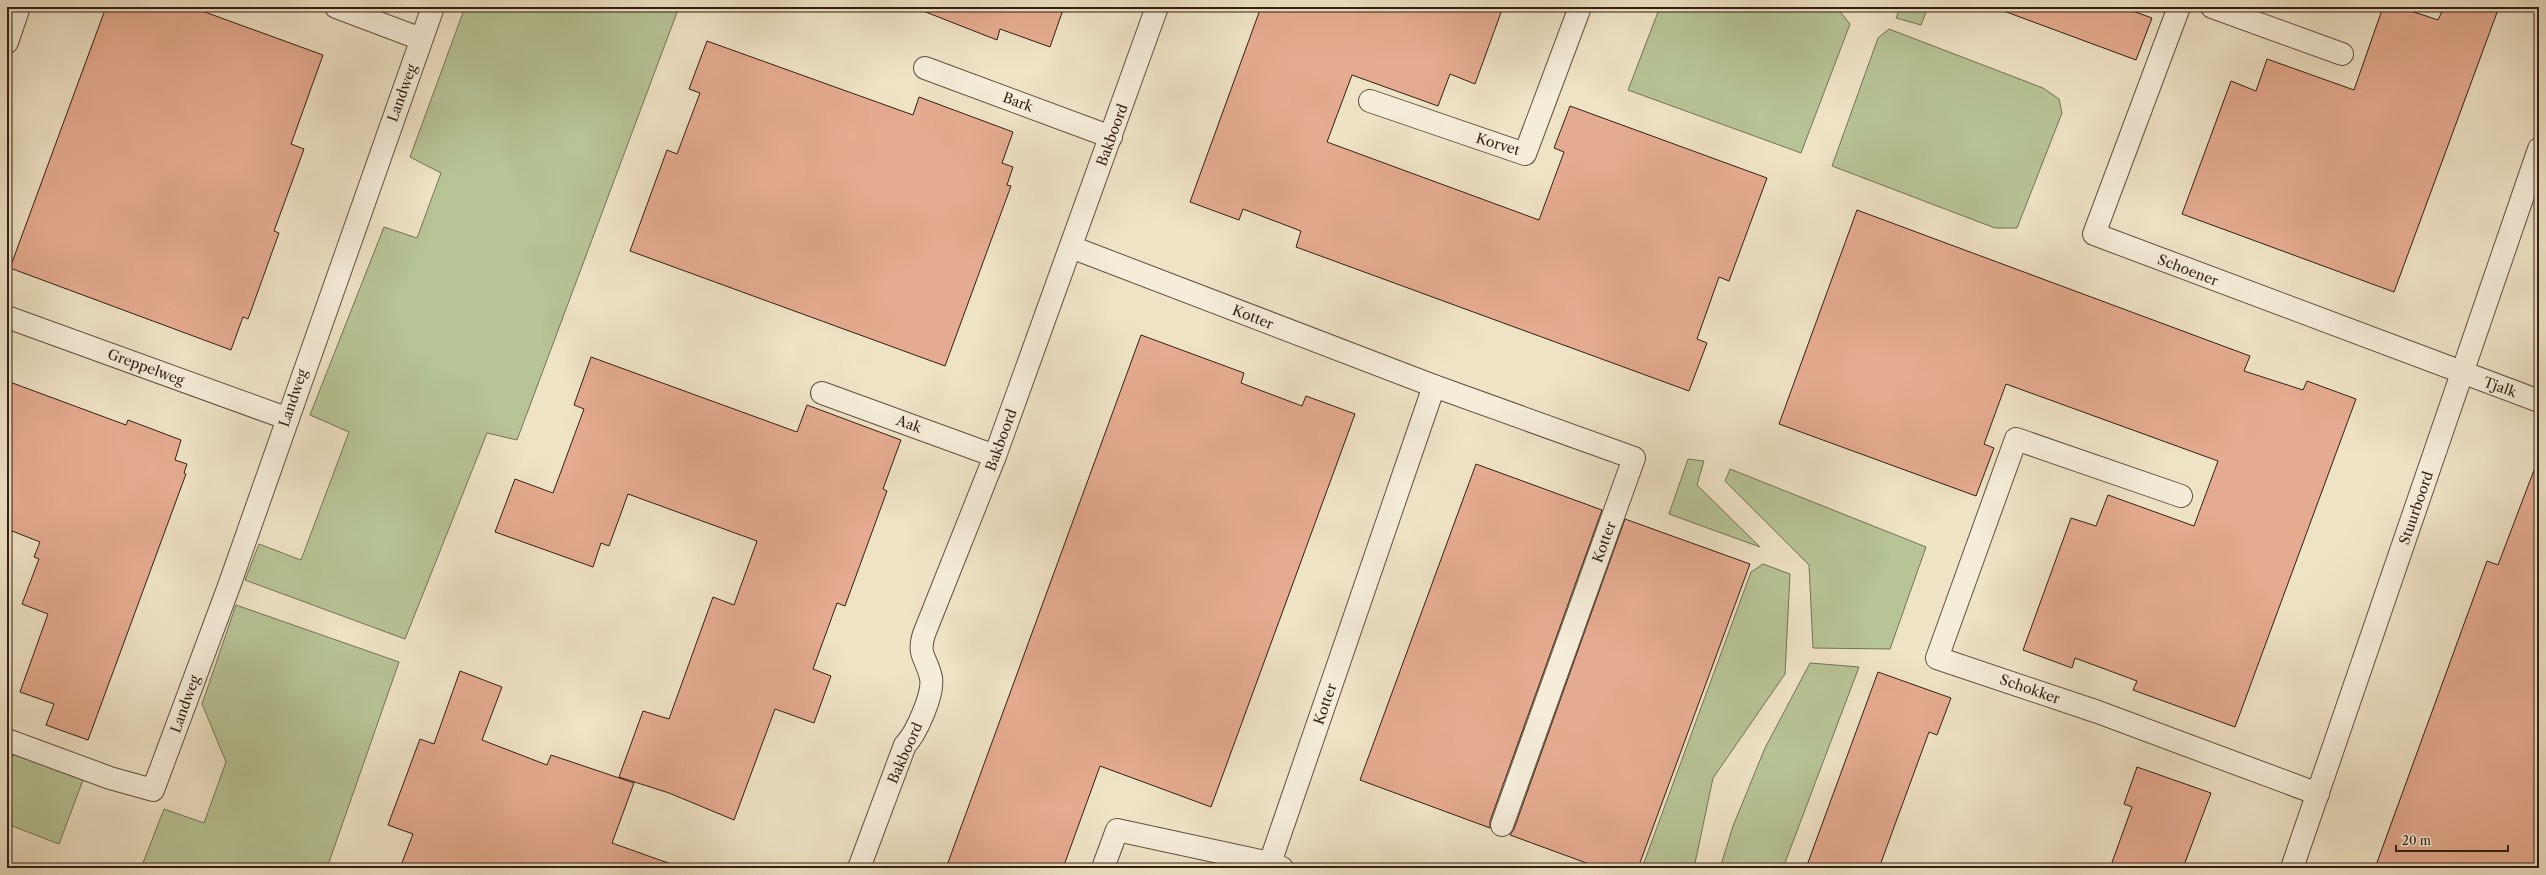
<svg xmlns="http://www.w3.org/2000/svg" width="2546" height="875" viewBox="0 0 2546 875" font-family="'Libre Caslon Text',serif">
<rect width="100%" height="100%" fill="#efe3c6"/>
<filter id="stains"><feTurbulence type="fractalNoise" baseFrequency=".005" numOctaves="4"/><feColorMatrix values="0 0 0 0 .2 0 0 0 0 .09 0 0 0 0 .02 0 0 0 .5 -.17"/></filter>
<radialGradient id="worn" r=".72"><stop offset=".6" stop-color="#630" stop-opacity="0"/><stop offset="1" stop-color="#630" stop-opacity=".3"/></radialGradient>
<!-- green -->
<g fill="#b7c496" stroke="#747254">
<path d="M465 7H679L517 440 487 433 405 639 245 580 259 544 301 560 349 432 310 415 384 227 417 238 441 173 410 157Z"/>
<path d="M1660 7 1837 8 1850 24 1801 153 1628 90Z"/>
<path d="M1900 7H1928L1921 25 1896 18Z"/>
<path d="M1889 29 2043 88 2059 99 2062 113 2017 228H1995L1832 166 1878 38Z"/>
<path d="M1688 459 1704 461 1697 485 1760 547 1669 514Z"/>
<path d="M1730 469 1926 547 1890 649 1813 648 1809 565 1725 481Z"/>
<path d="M1763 564 1790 574 1785 674 1713 778 1694 868H1642L1751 572Z"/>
<path d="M236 605 399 662 327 868H141L164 809 204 823 226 762 202 704Z"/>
<path d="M1810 663 1859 667 1783 868H1720L1733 826 1765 748Z"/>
<path d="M16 755 83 780 59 844 7 824V757Z"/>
</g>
<!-- building -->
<g fill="#e5ab90" stroke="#321f13">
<path d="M106 7H191L323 55 291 144 304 149 274 231 279 233 248 319 243 317 231 350 10 268Z"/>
<path d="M918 7H1064L1050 47 1000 29 997 40 918 9Z"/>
<path d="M1261 7H1503L1475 84 1450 74 1438 106 1352 75 1327 142 1539 220 1564 152 1554 148 1570 106 1767 178 1729 281 1719 277 1697 339 1707 343 1689 391 1296 247 1301 231 1243 209 1239 220 1190 202Z"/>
<path d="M2002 7H2122L2152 18 2136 60 2001 10Z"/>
<path d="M2383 7H2399L2438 20 2444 7H2499L2394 292 2182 214 2231 81 2256 91 2267 59 2354 90Z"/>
<path d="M707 41 913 115 919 97 1013 132 1002 163 1013 167 1007 185 1011 186 945 366 630 251 667 150 677 154 700 93 689 89Z"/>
<path d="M1857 210 2250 356 2244 371 2303 390 2307 381 2356 399 2235 727 2133 690 2137 681 2075 658 2072 668 2023 650 2071 518 2096 526 2108 495 2194 526 2218 461 2006 384 1984 444 1994 448 1976 496 1779 424Z"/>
<path d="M1141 335 1244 373 1241 383 1302 406 1306 396 1355 414 1211 807 1100 766 1063 868H946Z"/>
<path d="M591 357 797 432 807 405 901 440 883 489 887 491 845 606 837 603 813 669 831 676 814 723 775 709 734 820 669 793 619 777 643 711 669 719 713 597 734 605 757 541 628 494 609 546 601 543 593 567 495 532 515 479 553 493 584 409 574 405Z"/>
<path d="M7 381 126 425 128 420 181 440 175 460 187 464 184 473 186 474 88 740 46 725 54 704 20 692 48 614 22 604 39 559 34 557 40 542 7 529Z"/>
<path d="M1476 464 1602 510 1490 821V828L1360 780Z"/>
<path d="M2536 465H2539V868H2375L2487 561 2498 565Z"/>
<path d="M1625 519 1750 564 1638 868H1600L1510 835 1514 829Z"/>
<path d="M460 671 502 687 482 740 547 765 551 755 634 783 612 843 671 864 670 868H400L413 834 388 825 420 739 434 744Z"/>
<path d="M1878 672 1951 698 1937 735 1929 732 1879 868H1806Z"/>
<path d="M2137 767 2211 793 2183 868H2110L2132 807 2124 804Z"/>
</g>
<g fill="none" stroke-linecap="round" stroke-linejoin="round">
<defs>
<g id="minor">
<path d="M336 7 421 39"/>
<path d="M2179 7 2094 234 2539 401"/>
<path d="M2212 7 2342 54"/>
<path d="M7 42 19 7"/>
<path d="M925 68 1111 137"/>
<path d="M1370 101 1525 154 1580 7"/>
<path d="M1071 247 1434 386 1634 458 1502 825"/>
<path d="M7 317 286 418"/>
<path d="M822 393 995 456"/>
<path d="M2181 496 2016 439 1937 658 2098 712 2318 794"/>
<path d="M7 740 110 778 153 790 229 586 433 7"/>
<path d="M1270 863 1434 386"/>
<path d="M859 868 905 745C916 734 934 694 931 678 927 658 917 656 924 634L995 456 1157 7"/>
<path d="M1103 868 1117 830 1270 863 1282 868"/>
<path d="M2292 868 2539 149"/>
</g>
</defs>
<!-- minor casing -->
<use href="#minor" stroke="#615040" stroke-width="24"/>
<!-- minor -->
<use href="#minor" stroke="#f5edda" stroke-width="22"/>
</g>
<g text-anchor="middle" stroke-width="3" stroke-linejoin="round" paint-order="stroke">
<!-- street labels -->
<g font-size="14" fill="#321f13" stroke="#f5edda">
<text transform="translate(402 93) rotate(-70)" y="5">Landweg</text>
<text transform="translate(1018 102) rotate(20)" y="5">Bark</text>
<text transform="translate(1112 135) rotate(-70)" y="5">Bakboord</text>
<text transform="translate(1498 144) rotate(17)" y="5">Korvet</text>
<text transform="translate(2188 270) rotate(21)" y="5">Schoener</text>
<text transform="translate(1253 317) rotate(21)" y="5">Kotter</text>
<text transform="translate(146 367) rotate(20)" y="5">Greppelweg</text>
<text transform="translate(2500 387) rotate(20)" y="5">Tjalk</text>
<text transform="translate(293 398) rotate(-71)" y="5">Landweg</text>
<text transform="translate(909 424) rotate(20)" y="5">Aak</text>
<text transform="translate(1001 440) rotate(-70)" y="5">Bakboord</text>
<text transform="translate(2416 508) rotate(-71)" y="5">Stuurboord</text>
<text transform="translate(1604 542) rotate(-70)" y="5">Kotter</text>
<text transform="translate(2030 689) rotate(19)" y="5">Schokker</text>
<text transform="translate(185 704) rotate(-70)" y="5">Landweg</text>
<text transform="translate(1325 704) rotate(-71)" y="5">Kotter</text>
<text transform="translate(905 753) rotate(-66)" y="5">Bakboord</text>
</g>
</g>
<!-- margin -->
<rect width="2546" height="875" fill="none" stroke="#efe3c6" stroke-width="24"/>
<rect x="8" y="8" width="2530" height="859" fill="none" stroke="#321f13" stroke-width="2"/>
<rect x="12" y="12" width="2522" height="851" fill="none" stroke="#321f13"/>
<!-- scale -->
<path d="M2396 845v6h112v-6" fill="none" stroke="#321f13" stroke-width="2"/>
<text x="2402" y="845" font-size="12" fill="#321f13" stroke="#f5edda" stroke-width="3" paint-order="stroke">20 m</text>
<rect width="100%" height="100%" filter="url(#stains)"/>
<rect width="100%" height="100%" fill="url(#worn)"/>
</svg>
